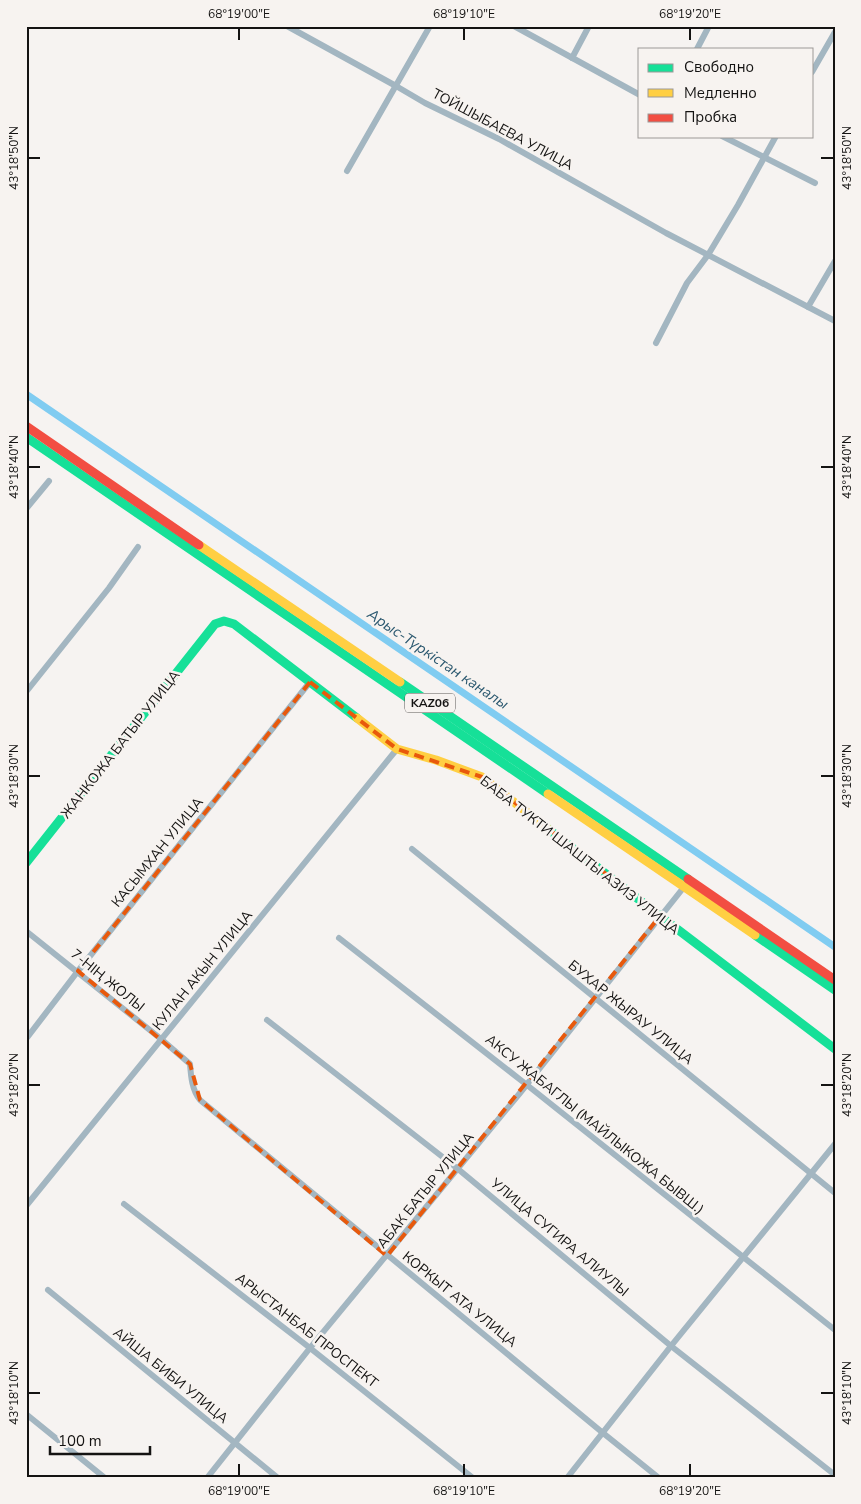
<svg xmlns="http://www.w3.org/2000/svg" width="861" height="1504" viewBox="0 0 861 1504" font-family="'Nunito Sans',sans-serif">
<rect width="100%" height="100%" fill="#f6f3f1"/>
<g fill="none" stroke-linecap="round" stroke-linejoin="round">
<!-- canal -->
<path stroke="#80ccf1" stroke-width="7" d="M26 394 835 947"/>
<!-- street -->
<g stroke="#a3b6c1" stroke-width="6">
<path d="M287 26 396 86 425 103 499 139 666 233 835 321"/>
<path d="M514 26 640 95"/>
<path d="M697 49 709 26"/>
<path d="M572 58 589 26"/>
<path d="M812 72 835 32"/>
<path d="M722 136 815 183"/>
<path d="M347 171 430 26"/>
<path d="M808 307 835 261"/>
<path d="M656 343 687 283 708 255 738 205 776 136"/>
<path d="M26 509 49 481"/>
<path d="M26 692 109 588 138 547"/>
<path d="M412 849 835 1193"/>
<path d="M26 931 161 1039 190 1064C191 1077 192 1090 200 1100L603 1433 659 1478"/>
<path d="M339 938 527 1085 835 1330"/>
<path d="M267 1020 458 1169 671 1346 835 1475"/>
<path d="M26 1039 78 971 310 682"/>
<path d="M124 1204 310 1348 473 1478"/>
<path d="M26 1206 397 749"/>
<path d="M48 1290 278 1478"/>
<path d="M26 1414 105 1478"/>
<path d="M207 1478 310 1348 520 1093 684 887"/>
<path d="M567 1478 671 1346 835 1144"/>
</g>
<!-- fast -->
<g stroke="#16e098" stroke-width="9">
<path d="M26 437 548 794"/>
<path d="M400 682 688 879"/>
<path d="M547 828 660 916 835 1049"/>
<path d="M26 863 215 624 224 621 234 624 357 718"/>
<path d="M755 935 835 990"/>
</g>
<!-- slow -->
<g stroke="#ffcf43" stroke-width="9">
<path d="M199 545 400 682"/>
<path d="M357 718 397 749 436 760 482 777 547 828"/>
<path d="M548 794 755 935"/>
</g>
<!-- jam -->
<g stroke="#f24e42" stroke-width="9">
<path d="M26 426 199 545"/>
<path d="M688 879 835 980"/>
</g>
</g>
<!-- marked area -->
<path fill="none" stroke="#e8590c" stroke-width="4" stroke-dasharray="10 6" stroke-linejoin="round" d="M310 682 397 749 482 777 660 916 387 1256 200 1100 190 1064 78 971Z"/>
<!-- ticks -->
<path fill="none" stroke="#141312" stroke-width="2" d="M239 28V40M464 28V40M690 28V40M28 158H40M821 158H834M28 467H40M821 467H834M28 776H40M821 776H834M28 1085H40M821 1085H834M28 1393H40M821 1393H834M239 1464V1476M464 1464V1476M690 1464V1476"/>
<g text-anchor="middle" stroke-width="5" stroke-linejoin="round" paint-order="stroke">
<!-- shield labels -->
<rect fill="#f7f3f0" stroke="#585655" stroke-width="1" x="405" y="693.5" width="50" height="19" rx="4"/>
<g font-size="12" font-weight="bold" fill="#141312">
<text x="430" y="707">KАZ06</text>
</g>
<!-- street labels -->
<g font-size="14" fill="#141312" stroke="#f7f3f0">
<text transform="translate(503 129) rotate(28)" y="5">ТОЙШЫБАЕВА УЛИЦА</text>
<text transform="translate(120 744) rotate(-52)" y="5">ЖАНКОЖА БАТЫР УЛИЦА</text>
<text transform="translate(157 852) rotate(-51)" y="5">КАСЫМХАН УЛИЦА</text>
<text transform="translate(580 855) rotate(38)" y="5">БАБА ТУКТИ ШАШТЫ АЗИЗ УЛИЦА</text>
<text transform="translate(202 970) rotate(-51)" y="5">КУЛАН АКЫН УЛИЦА</text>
<text transform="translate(108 980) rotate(39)" y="5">7-НІҢ ЖОЛЫ</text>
<text transform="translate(631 1012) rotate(39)" y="5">БУХАР ЖЫРАУ УЛИЦА</text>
<text transform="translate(595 1124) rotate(39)" y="5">АКСУ ЖАБАГЛЫ (МАЙЛЫКОЖА БЫВШ.)</text>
<text transform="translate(425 1190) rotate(-51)" y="5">АБАК БАТЫР УЛИЦА</text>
<text transform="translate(560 1237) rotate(40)" y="5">УЛИЦА СУГИРА АЛИУЛЫ</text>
<text transform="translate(460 1299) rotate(39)" y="5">КОРКЫТ АТА УЛИЦА</text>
<text transform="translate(307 1330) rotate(38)" y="5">АРЫСТАНБАБ ПРОСПЕКТ</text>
<text transform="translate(171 1375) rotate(39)" y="5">АЙША БИБИ УЛИЦА</text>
</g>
<!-- water labels -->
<g font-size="15" font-style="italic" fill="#2c5970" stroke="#f7f3f0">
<text transform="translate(438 659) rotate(34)" y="5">Арыс-Түркістан каналы</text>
</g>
</g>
<!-- border -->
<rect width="861" height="1504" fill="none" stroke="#f7f3f0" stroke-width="55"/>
<!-- legend -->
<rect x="638" y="48" width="175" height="90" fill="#f7f3f0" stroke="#9c9997"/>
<rect x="648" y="64" width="25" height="8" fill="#16e098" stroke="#9c9997"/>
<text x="684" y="72" font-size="15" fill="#141312">Свободно</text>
<rect x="648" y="89" width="25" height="8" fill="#ffcf43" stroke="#9c9997"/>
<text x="684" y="98" font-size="15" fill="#141312">Медленно</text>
<rect x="648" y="114" width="25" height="8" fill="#f24e42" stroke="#9c9997"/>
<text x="684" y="122" font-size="15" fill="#141312">Пробка</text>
<!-- scale -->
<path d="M50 1446v8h100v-8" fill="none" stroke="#141312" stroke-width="2.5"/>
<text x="58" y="1446" font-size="15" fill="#141312" stroke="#f7f3f0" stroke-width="4" paint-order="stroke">100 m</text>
<rect x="28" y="28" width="806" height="1448" fill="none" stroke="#141312" stroke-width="2"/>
<g font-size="12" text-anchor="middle" fill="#141312">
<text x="239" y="18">68°19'00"E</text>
<text x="464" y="18">68°19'10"E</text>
<text x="690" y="18">68°19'20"E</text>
<text transform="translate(14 158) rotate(-90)" y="4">43°18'50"N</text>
<text transform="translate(847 158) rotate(-90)" y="4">43°18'50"N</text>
<text transform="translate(14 467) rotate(-90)" y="4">43°18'40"N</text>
<text transform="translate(847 467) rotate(-90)" y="4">43°18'40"N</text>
<text transform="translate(14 776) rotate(-90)" y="4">43°18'30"N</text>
<text transform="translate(847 776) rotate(-90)" y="4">43°18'30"N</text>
<text transform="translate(14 1085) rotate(-90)" y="4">43°18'20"N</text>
<text transform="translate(847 1085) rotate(-90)" y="4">43°18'20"N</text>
<text transform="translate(14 1393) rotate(-90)" y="4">43°18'10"N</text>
<text transform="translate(847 1393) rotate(-90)" y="4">43°18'10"N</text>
<text x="239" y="1495">68°19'00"E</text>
<text x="464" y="1495">68°19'10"E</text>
<text x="690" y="1495">68°19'20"E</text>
</g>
</svg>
